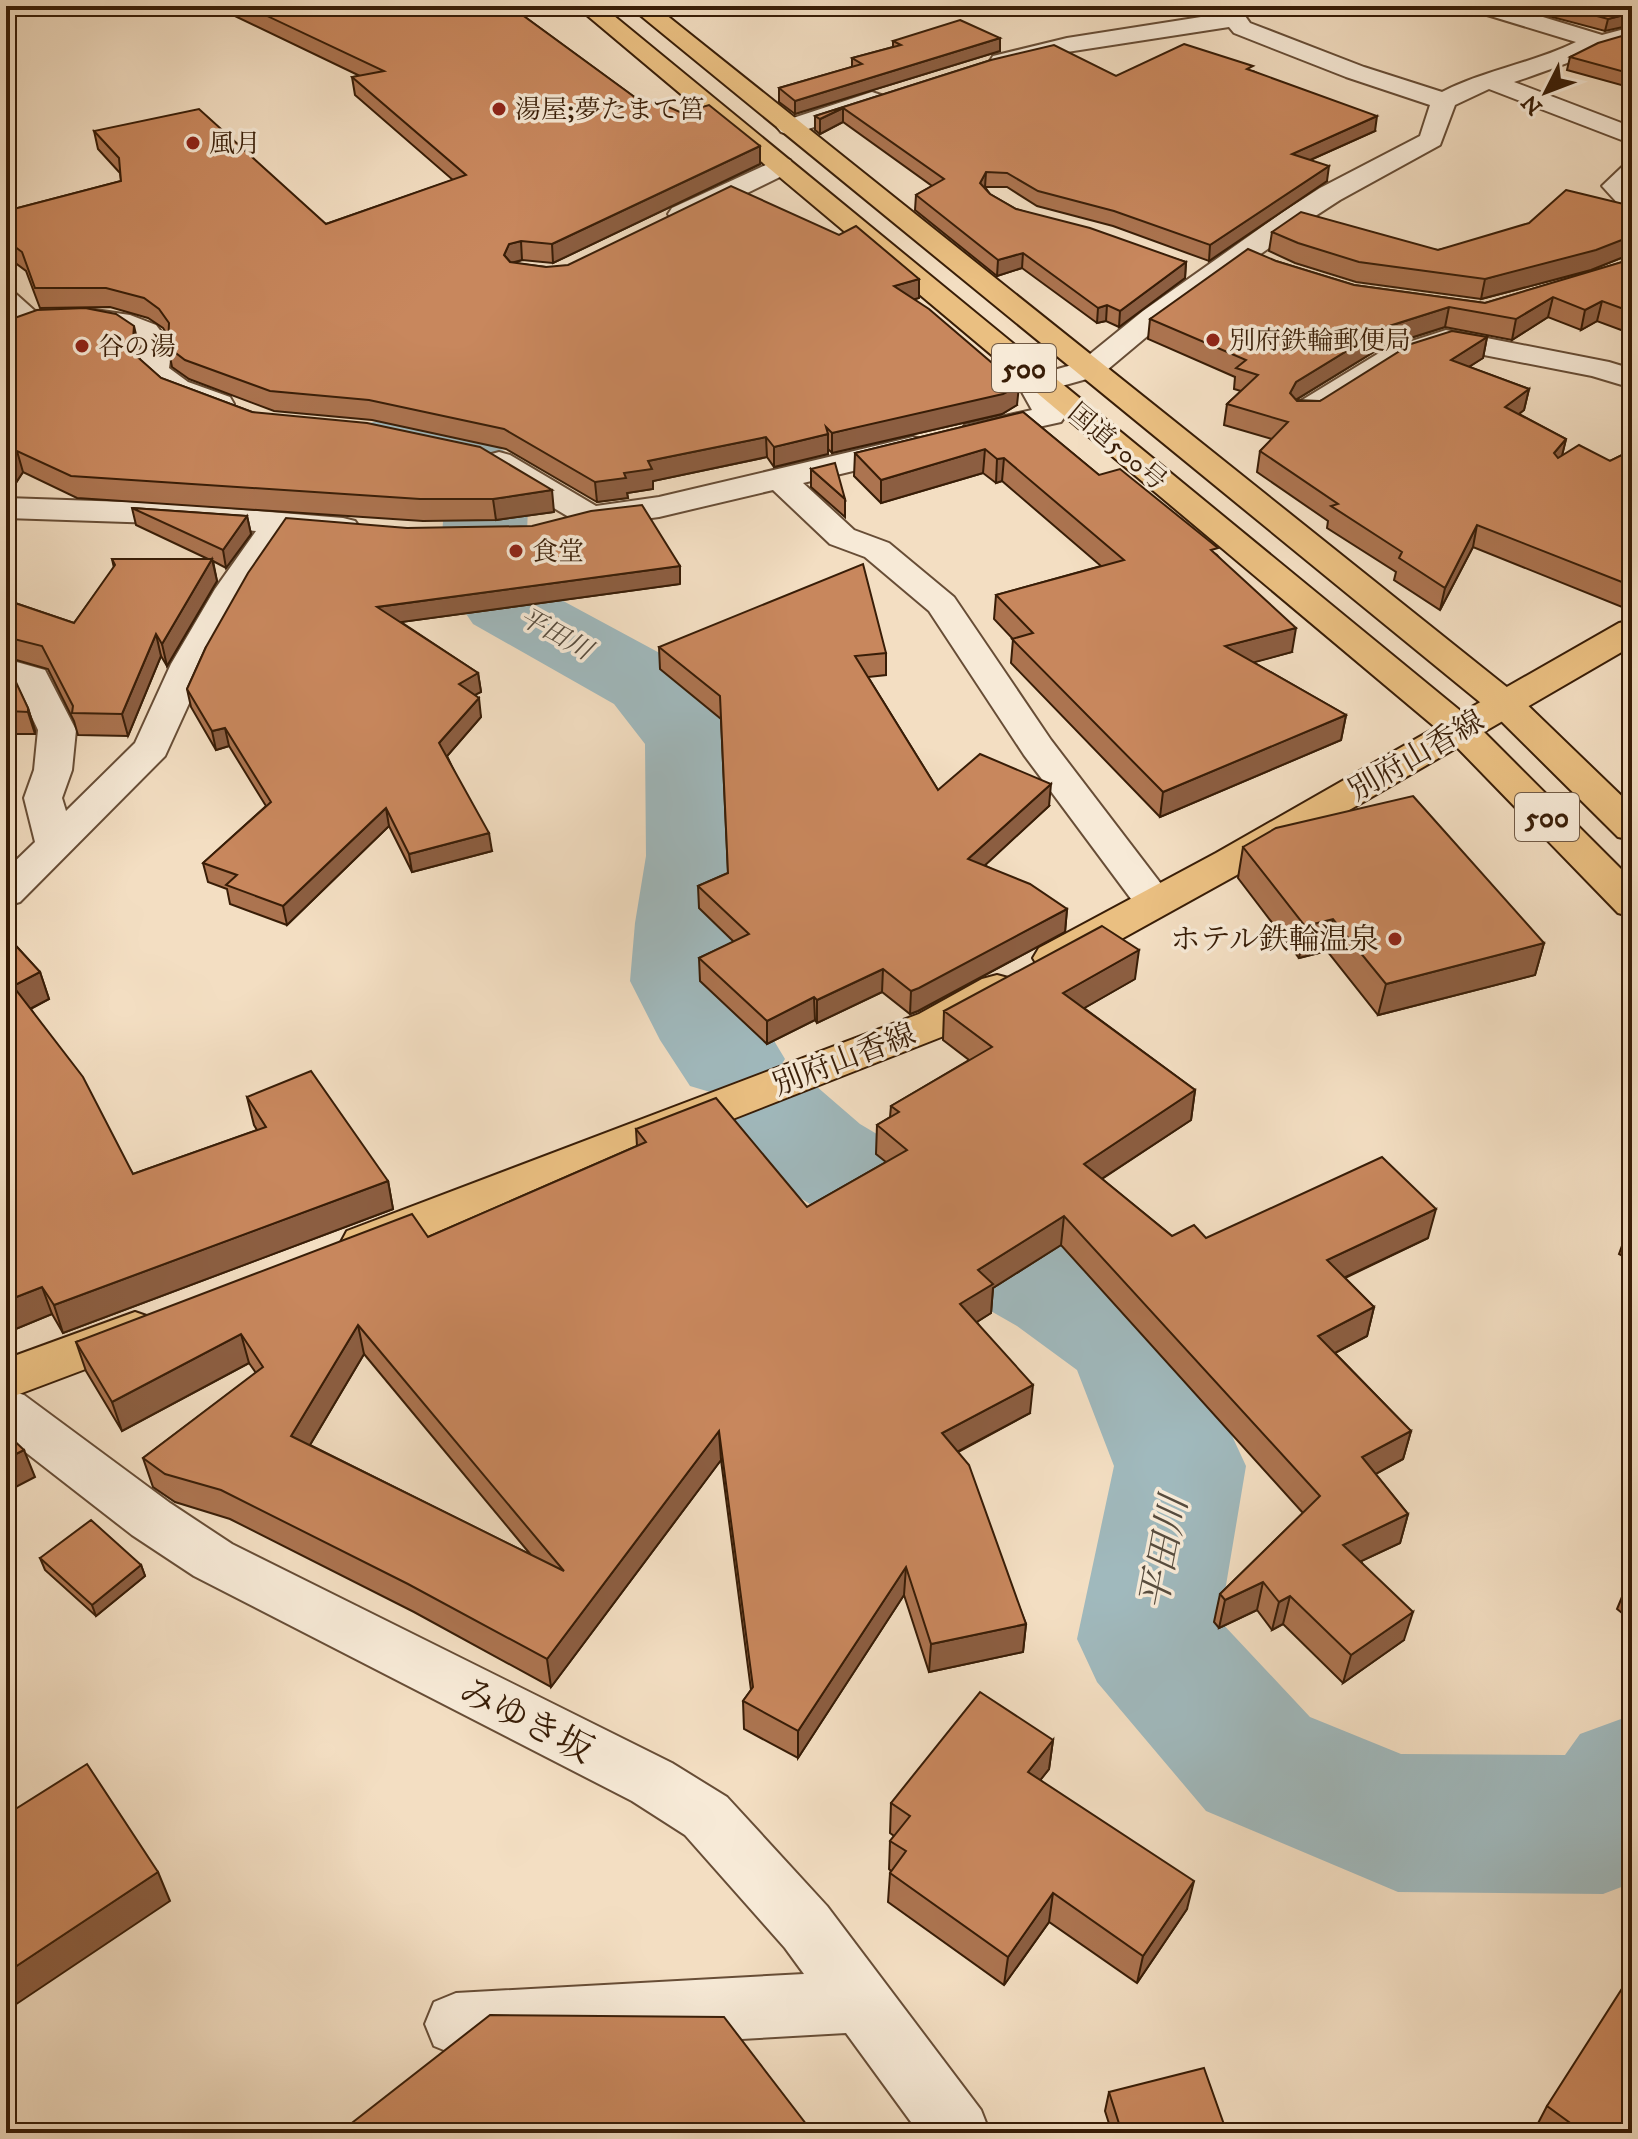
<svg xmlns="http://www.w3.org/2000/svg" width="1638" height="2139" viewBox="0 0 1638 2139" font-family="'IM FELL DW Pica','Noto Serif JP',serif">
<rect width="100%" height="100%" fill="#f3dec2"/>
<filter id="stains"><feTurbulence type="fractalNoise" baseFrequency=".0025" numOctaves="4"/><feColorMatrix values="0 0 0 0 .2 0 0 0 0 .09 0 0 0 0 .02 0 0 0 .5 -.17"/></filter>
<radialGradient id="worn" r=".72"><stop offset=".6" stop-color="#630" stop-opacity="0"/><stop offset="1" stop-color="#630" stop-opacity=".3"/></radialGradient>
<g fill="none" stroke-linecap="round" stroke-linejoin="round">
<!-- river -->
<path fill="#a0b9bd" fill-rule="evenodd" d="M382 420 469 436 498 447 510 455 529 482 526 558 541 589 680 664 741 742 748 856 739 923 738 981 785 1059 780 1067 801 1073 860 1124 956 1181 1105 1260 1172 1306 1246 1466 1220 1621 1310 1717 1401 1754 1565 1755 1580 1734 1632 1715V1883L1603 1894 1398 1892 1206 1811 1097 1682 1077 1639 1114 1466 1077 1370 1017 1326 872 1243 778 1184 721 1129 704 1101 710 1092 690 1086 660 1040 630 981 635 923 646 856 645 744 614 704 473 624 460 605 440 558 446 486 422 474 353 461 342 444 353 427Z"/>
<defs>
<g id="minor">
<path d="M1214 6H1238L1250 23 1364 67 1442 92C1485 70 1533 63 1576 42L1474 11 1470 6H1507L1602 35 1632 27V41C1592 52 1554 69 1514 82L1632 127V144L1489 89 1455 105 1440 145 1340 200 1303 224 1163 323 1101 375 1051 389 1066 415 1061 422 976 441 965 439 960 432 965 425 1032 410 1018 385 1022 379 1079 363 1143 311 1283 212 1320 188 1420 136 1430 105 1346 77 1234 33 1229 27 1067 52 1002 68 993 66 990 61 993 56 1067 38 1220 14Z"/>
<path d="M872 92 881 95 885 100 881 105 790 135 781 132 777 127 781 122Z"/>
<path d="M781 158 790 160 794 166 790 172 692 220H672L668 214 672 208Z"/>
<path d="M1632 164V210L1622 208 1602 186 1623 166Z"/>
<path d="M6 291 16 294 35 311 88 309 130 315 156 325 172 346 169 368 188 382 230 397 234 404 230 411C204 417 154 393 139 371L142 346C120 309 49 338 21 327 15 325 11 320 6 316Z"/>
<path d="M1446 330 1609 362 1632 369V388L1592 376 1448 348 1406 362 1316 419 1305 421 1294 419 1289 412 1294 405 1384 350Z"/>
<path d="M913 437 924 440 929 447 924 454 803 483 854 530 889 543 954 597 1051 740 1168 893 1174 902 1168 911 1154 915 1140 911 1024 755 929 611 865 557 830 544 773 490 659 517 585 527 573 524 569 517 488 469 483 462 488 455 499 452 510 455 596 506 659 497Z"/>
<path d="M6 498 157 503 343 518 355 521 360 528 355 535 343 538 288 534 249 589 207 664 165 756 20 902 6 906V870L35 842 24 798 34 770 38 730 17 685 6 682V659L45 670 76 730 72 770 62 798 66 811 135 743 171 664 215 589 256 531 157 523 6 518Z"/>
<path d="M6 1389 24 1395 170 1503 232 1544 672 1763 727 1797 827 1906 981 2110 990 2133H919L846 2033 456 2055 434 2046 425 2024 434 2002 456 1993 804 1974 785 1948 685 1835 632 1801 194 1576 132 1535 6 1437Z"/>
</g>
<g id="major">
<path d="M1632 620V646L1244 871 1069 968 1054 972 1039 968 1033 958 1039 948 1216 853 1619 623Z"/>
<path d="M997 975 1012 979 1018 989 1012 999 949 1034 381 1257 364 1262 347 1257 340 1244 347 1231 919 1014 982 979Z"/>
<path d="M135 1312 152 1318 160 1331 152 1344 6 1399V1359Z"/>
</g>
<g id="highway">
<path d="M576 6H602L1474 722 1632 880V917L1618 913 1448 738Z"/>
<path d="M629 6H655L1518 696 1632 806V840L1618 837 1492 712Z"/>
</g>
</defs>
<!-- minor casing -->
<use href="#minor" stroke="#674d36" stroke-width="4"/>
<!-- major casing -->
<use href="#major" stroke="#381d07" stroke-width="4"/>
<!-- highway casing -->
<use href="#highway" stroke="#381d07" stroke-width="4"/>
<!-- minor -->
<use href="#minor" fill="#f7ead7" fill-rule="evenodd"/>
<!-- major -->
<use href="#major" fill="#eabf81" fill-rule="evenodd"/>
<!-- highway -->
<use href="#highway" fill="#eabf81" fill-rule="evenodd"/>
</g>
<!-- wall -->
<g fill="#ac7450" stroke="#381d07" stroke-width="2" fill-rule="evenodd">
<path d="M214 6H510L644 104 760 146V164L553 263 522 260 513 263 546 267 919 298 914 299 1017 405 1002 414 832 453 828 449V454L774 467 767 457 653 481V489L627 493 628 498 597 502 506 449 372 420 274 411 189 379 172 367 168 347V336L163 328 148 318 110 307 40 308 26 271 6 256V211L121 181 120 173 98 149 94 131 326 224 453 180 355 95 352 77 360 76Z"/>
<path d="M1511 6H1632L1605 31Z"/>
<path d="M1632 33V88L1567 70 1570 57Z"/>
<path d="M1000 38V51L795 114 779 102V88L852 67V58L893 47V41Z"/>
<path d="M991 60 1116 76 1253 71 1375 131 1310 160 1327 181 1209 261 1113 226 1037 206 1007 187H985L990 194 1016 209 1186 262 1185 278 1119 327 1106 321 1097 323 1022 268 997 276 915 210 916 195 932 186 843 122 820 134 815 130V116Z"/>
<path d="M1632 206V255L1631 254 1591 270 1481 299 1356 282 1295 263 1269 251 1272 232 1438 250Z"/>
<path d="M1632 259V334L1597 321 1581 330 1548 317 1512 340 1445 327 1382 347 1296 400 1320 401 1487 337 1483 358 1469 367 1529 389 1524 410 1519 414 1566 439 1562 455 1610 461 1632 450V611L1473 547 1440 610 1394 580 1396 572 1327 528 1328 521 1257 472 1260 451 1272 439 1224 425 1227 404 1241 391 1234 389 1235 377 1148 339 1150 319 1276 261 1354 285 1485 303Z"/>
<path d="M6 321 139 347 138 358 161 378 252 412 554 512 496 520 423 521 77 498 23 472 8 495Z"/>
<path d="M1023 412 1099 475 1217 555 1292 652 1253 662 1346 715 1341 740 1160 817 1011 663 1013 639 994 619 996 595 1101 566 1002 481 996 483 983 473 881 503 854 476 855 453Z"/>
<path d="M811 469 845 499V517L811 487Z"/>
<path d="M132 508 247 516 251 534 226 568 213 561 217 581 167 666 161 656 128 736 78 735 74 721 48 669 6 657V600L74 623 114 568 112 559H208L136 525Z"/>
<path d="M680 584 401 622 478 673 481 692 474 695 481 717 447 756 492 851 412 872 389 826 287 925 230 904 227 889 208 882 203 863 266 806 229 746 216 750 191 707 187 689 206 647Z"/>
<path d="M659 647 886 653V675L868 677 938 790 1049 806 984 865 1067 909 1065 932 918 1011 910 1014 882 992 817 1023 815 1020 767 1044 700 981 699 958 734 942 699 908 698 886 728 873 721 719 660 669Z"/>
<path d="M6 664 28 708 35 731V734H15L16 801 6 803Z"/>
<path d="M1243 847 1544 943 1535 975 1378 1015 1327 951 1299 958 1238 878Z"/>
<path d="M6 935 40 972 49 999 31 1009 133 1174 257 1130 254 1125 247 1097 388 1181 393 1209 63 1333 52 1314 6 1333Z"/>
<path d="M1135 979 1084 1008 1195 1090 1191 1120 1102 1179 1172 1236 1206 1238H1428L1345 1278 1374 1307 1367 1336 1335 1353 1411 1431 1403 1459 1375 1474 1408 1514 1400 1543 1361 1561 1404 1640 1343 1683 1283 1624 1272 1630 1257 1610 1219 1628 1214 1622 1220 1594 1303 1513 1061 1245 993 1288 991 1313 977 1322 1030 1413 958 1452 1026 1624 1023 1652 929 1672 904 1595 798 1758 744 1729 743 1701 751 1690 721 1460 551 1687 414 1612 230 1519 175 1502 153 1487 143 1458 256 1373 249 1363 122 1431 86 1371 76 1342 428 1237 637 1146 636 1129 807 1207 886 1162 876 1154 877 1125 890 1117 891 1106 969 1060 943 1040 944 1011ZM364 1354 531 1555 310 1445Z"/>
<path d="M1632 1227V1261L1619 1254 1627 1232Z"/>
<path d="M40 1558 141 1565 145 1576 96 1616 45 1570Z"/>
<path d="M1632 1578V1621L1617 1609 1629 1580Z"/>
<path d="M1053 1740 1049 1769 1040 1780 1187 1909 1137 1983 1049 1922 1004 1985 888 1902 890 1873 891 1871 889 1869 890 1841 894 1836 890 1833 891 1803Z"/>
<path d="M1109 2092 1227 2133H1112L1105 2111Z"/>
<path d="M1547 2106 1632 2133H1537L1534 2131Z"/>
</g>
<!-- shaded-wall -->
<g fill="#8c5e41" stroke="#381d07" stroke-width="2">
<path d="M1632 13V25L1605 31 1608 19Z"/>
<path d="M1000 38V51L795 114V101Z"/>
<path d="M843 108V122L820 134V119Z"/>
<path d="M1377 116 1375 131 1290 169 1292 154Z"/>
<path d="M760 146V164L553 263 552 244Z"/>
<path d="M1329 166 1327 181 1209 261 1210 245Z"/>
<path d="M986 172 985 187 980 198V183Z"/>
<path d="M1632 236 1631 254 1591 270 1481 299 1485 279Z"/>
<path d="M521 241 522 260 511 263 504 255 509 244Z"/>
<path d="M1023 253 1022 268 997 276 998 260Z"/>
<path d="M1186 262 1185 278 1119 327 1120 311Z"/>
<path d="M919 279V298L893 305 894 286Z"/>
<path d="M1553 297 1548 317 1512 340 1516 319Z"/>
<path d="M1602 301 1597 321 1581 330 1585 310Z"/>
<path d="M1107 305 1106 321 1097 323 1098 308Z"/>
<path d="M1449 307 1445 327 1382 347 1292 402 1290 393 1296 382 1386 327Z"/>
<path d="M134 326 139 347 137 373 132 352Z"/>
<path d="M1487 337 1483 358 1446 381 1451 360Z"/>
<path d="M1019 386 1017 405 1002 414 832 453V433Z"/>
<path d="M1529 389 1524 410 1500 428 1505 407Z"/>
<path d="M828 434V454L774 467V447Z"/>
<path d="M766 437 767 457 653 481V489L627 493 628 498 597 502 595 482 648 461Z"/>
<path d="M1566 439 1561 460 1549 474 1554 453Z"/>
<path d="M985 449 983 473 881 503V480Z"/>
<path d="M17 451 23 472 8 495H6V468Z"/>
<path d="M1004 458 1002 481 996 483 997 459Z"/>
<path d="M552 490 554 512 496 520 493 499Z"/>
<path d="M247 516 251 534 226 568 223 550Z"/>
<path d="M1477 525 1473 547 1440 610 1445 588Z"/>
<path d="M212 559 217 581 167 666 162 644Z"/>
<path d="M680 566V584L380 625 377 607Z"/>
<path d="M6 567 10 580 6 588Z"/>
<path d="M1296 628 1292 652 1222 671 1225 646Z"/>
<path d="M156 634 161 656 128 736 122 714Z"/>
<path d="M478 673 481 692 461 702 459 684Z"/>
<path d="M479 698 481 717 442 762 439 743Z"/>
<path d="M28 708 35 731V734L28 712Z"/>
<path d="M8 711 15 734 16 801 6 803Z"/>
<path d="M1346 715 1341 740 1160 817 1163 792Z"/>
<path d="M225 728 229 746 216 750 212 731Z"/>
<path d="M1051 784 1049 806 967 882 968 859Z"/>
<path d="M386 808 389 826 287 925 283 906Z"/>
<path d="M489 833 492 851 412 872 409 854Z"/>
<path d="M1067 909 1065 932 918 1011 910 1014 911 991Z"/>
<path d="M1333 919 1327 951 1299 958 1305 926Z"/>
<path d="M1544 943 1535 975 1378 1015 1386 984Z"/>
<path d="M1139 950 1135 979 1060 1022 1063 993Z"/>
<path d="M883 969 882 992 817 1023V1000Z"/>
<path d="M40 972 49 999 22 1013 13 986Z"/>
<path d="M814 997 815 1020 767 1044V1021Z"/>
<path d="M1195 1090 1191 1120 1080 1193 1084 1164Z"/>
<path d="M388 1181 393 1209 63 1333 54 1305Z"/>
<path d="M1436 1209 1428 1238 1320 1289 1327 1260Z"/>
<path d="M1064 1216 1061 1245 993 1288 991 1313 959 1333 960 1304 978 1270Z"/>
<path d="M42 1287 52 1314 6 1333V1301Z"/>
<path d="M1374 1307 1367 1336 1312 1365 1318 1336Z"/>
<path d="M358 1325 364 1354 298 1465 291 1436Z"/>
<path d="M241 1334 249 1363 122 1431 112 1402Z"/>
<path d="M1033 1385 1030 1413 940 1461 942 1433Z"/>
<path d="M719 1431 721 1460 551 1687 547 1659Z"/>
<path d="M1411 1431 1403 1459 1354 1486 1362 1457Z"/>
<path d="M24 1450 35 1477 6 1492V1459Z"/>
<path d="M1408 1514 1400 1543 1336 1573 1343 1545Z"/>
<path d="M141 1565 145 1576 96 1616 92 1605Z"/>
<path d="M906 1567 904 1595 798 1758V1731Z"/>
<path d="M1263 1582 1257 1610 1219 1628 1225 1600Z"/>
<path d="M1290 1596 1283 1624 1272 1630 1279 1602Z"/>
<path d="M1413 1612 1404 1640 1343 1683 1351 1655Z"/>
<path d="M1026 1624 1023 1652 929 1672 931 1644Z"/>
<path d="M1053 1740 1049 1769 1024 1801 1028 1772Z"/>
<path d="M158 1872 170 1901 6 2011V1973Z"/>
<path d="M1194 1881 1187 1909 1137 1983 1143 1956Z"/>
<path d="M1053 1893 1049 1922 1004 1985 1008 1957Z"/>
</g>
<!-- building -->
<g fill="#c8875d" stroke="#381d07" stroke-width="2" fill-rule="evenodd">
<path d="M246 6H510L644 104 655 101 682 113 709 105 760 146 552 244 521 241 509 244 504 255 510 262 546 267 568 265 731 186 839 235 856 226 919 279 894 286 929 309 1019 386 1003 394 832 433 826 427 828 434 774 447 766 437 648 461 652 469 624 473 626 478 595 482 504 429 369 400 270 391 185 360 168 347 169 323 159 309 144 298 106 288H35L22 252 6 240V211L121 181 119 158 94 131 199 109 326 224 466 175 352 77 384 71Z"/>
<path d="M1560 6H1632V13L1608 19Z"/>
<path d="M960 20 1000 38 795 101 779 88 862 64 852 58 901 45 893 41Z"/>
<path d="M1632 33V74L1570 57 1598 43Z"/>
<path d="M1184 44 1253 66 1247 69 1377 116 1292 154 1329 166 1210 245 1114 211 1038 191 1007 173 986 172 980 183 990 194 1016 209 1090 228 1186 262 1120 311 1107 305 1098 308 1023 253 998 260 916 195 944 179 843 108 820 119 815 116 991 60 1054 45 1116 76Z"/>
<path d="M1566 190 1632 206V236L1596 250 1485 279 1359 262 1298 243 1272 232 1301 212 1438 250 1529 223Z"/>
<path d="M1248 249 1276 261 1354 285 1485 303 1632 259V312L1602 301 1585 310 1553 297 1516 319 1449 307 1386 327 1296 382 1290 393 1297 401H1320L1411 344 1452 331 1487 337 1451 360 1529 389 1505 407 1566 439 1554 453 1558 458 1579 445 1610 461 1632 450V586L1477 525 1445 588 1399 558 1402 552 1331 506 1338 504 1260 451 1288 422 1227 404 1258 375 1236 368 1246 360 1150 319Z"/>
<path d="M85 308 116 314 134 326 132 352 161 378 252 412 367 423 480 447 552 490 493 499H420L71 476 17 451 6 468V321L37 310Z"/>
<path d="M1023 412 1099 475 1120 469 1218 548 1211 550 1296 628 1225 646 1346 715 1163 792 1012 639 1033 633 996 595 1124 560 1004 458 997 459 985 449 881 480 855 453Z"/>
<path d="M835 463 845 499 811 469Z"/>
<path d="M642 505 680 566 377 607 478 673 459 684 479 698 439 743 489 833 409 854 386 808 283 906 226 885 237 875 203 863 271 802 225 728 212 731 187 689 206 647 248 573 286 518 407 528 532 526 591 511Z"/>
<path d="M132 508 247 516 223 550Z"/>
<path d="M112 559H212L162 644 156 634 122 714 72 713 73 706 42 646 6 637V600L74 623 115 565Z"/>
<path d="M863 564 886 653 855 656 938 790 980 754 1051 784 968 859 1030 884 1067 909 919 988 911 991 883 969 817 1000 814 997 767 1021 699 958 749 934 698 886 728 873 720 696 659 647Z"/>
<path d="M6 664 8 665 28 708V712L8 711 9 778 6 779Z"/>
<path d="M1413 796 1544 943 1386 984 1333 919 1305 926 1243 847 1276 828Z"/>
<path d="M1102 926 1139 950 1063 993 1195 1090 1084 1164 1172 1236 1194 1225 1206 1238 1382 1157 1436 1209 1327 1260 1374 1307 1318 1336 1411 1431 1362 1457 1408 1514 1343 1545 1413 1612 1351 1655 1290 1596 1279 1602 1263 1582 1225 1600 1220 1594 1320 1496 1064 1216 978 1270 993 1284 960 1304 1033 1385 942 1433 969 1465 1026 1624 931 1644 906 1567 798 1731 743 1701 753 1687 719 1431 547 1659 408 1584 221 1490 165 1474 143 1458 263 1367 241 1334 112 1402 76 1342 412 1214 428 1237 646 1142 636 1129 716 1098 807 1207 907 1150 877 1125 899 1112 891 1106 992 1047 944 1011ZM358 1325 564 1571 291 1436Z"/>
<path d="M6 935 40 972 13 986 83 1077 133 1174 266 1127 247 1097 311 1071 388 1181 54 1305 42 1287 6 1301Z"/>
<path d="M6 1433 24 1450 6 1459Z"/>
<path d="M91 1520 141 1565 92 1605 40 1558Z"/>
<path d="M980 1692 1053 1740 1028 1772 1194 1881 1143 1956 1053 1893 1008 1957 890 1873 906 1851 890 1841 910 1816 891 1803Z"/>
<path d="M87 1764 158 1872 6 1973V1815Z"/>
<path d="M1632 1973V2133H1584L1547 2106Z"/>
<path d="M490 2015 724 2017 813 2133H339Z"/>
<path d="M1204 2068 1227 2133H1122L1109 2092Z"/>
</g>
<!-- markers -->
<g fill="#8f2418" stroke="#f7ead7" stroke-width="3">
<circle cx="499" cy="109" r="8"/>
<circle cx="193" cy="143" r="8"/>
<circle cx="1213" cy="340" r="8"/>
<circle cx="82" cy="346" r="8"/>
<circle cx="516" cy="551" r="8"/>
<circle cx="1395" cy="939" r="8"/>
</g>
<g text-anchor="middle" stroke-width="7" stroke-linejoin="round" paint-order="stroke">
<!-- far-poi labels -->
<g font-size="26" fill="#381d07" stroke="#f7ead7" text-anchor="start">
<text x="515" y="118">湯屋;夢たまて筥</text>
<text x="209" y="152">風月</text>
<text x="1229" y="349">別府鉄輪郵便局</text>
<text x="98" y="355">谷の湯</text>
<text x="532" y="560">食堂</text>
</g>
<!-- far-street labels -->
<g font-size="26" fill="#381d07" stroke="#f7ead7">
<text transform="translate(1118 446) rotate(40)" y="9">国道500号</text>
</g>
<!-- far-water labels -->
<g font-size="26" font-style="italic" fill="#574c3e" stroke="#f7ead7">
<text transform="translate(556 633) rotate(29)" y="9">平田川</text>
</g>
<!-- shield labels -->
<g fill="#f7ead7" stroke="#715a45" stroke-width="2">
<rect x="992" y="344" width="64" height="48" rx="6"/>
<rect x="1515" y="793" width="64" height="48" rx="6"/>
</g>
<g font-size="28" font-weight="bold" fill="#381d07">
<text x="1024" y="378">500</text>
<text x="1547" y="827">500</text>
</g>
<!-- street labels -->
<g font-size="30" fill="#381d07" stroke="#f7ead7">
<text transform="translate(1416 755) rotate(-30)" y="10">別府山香線</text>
<text transform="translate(844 1059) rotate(-21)" y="10">別府山香線</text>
</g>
<!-- poi labels -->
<g font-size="30" fill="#381d07" stroke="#f7ead7" text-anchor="end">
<text x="1379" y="949">ホテル鉄輪温泉</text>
</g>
<!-- near-street labels -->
<g font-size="36" fill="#381d07" stroke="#f7ead7">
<text transform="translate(527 1719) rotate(27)" y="13">みゆき坂</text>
</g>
<!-- near-water labels -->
<g font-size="38" font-style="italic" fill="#574c3e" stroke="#f7ead7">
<text transform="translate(1163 1553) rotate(-79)" y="13">平田川</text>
</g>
</g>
<!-- margin -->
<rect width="1638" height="2139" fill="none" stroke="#f3dec2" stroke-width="32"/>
<rect x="8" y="8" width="1622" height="2123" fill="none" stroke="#381d07" stroke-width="4"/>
<rect x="16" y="16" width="1606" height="2107" fill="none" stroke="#381d07" stroke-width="2"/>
<!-- north arrow -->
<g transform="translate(1546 92) rotate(228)" stroke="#f7ead7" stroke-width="6" paint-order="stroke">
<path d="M0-6L14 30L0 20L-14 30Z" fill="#381d07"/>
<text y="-12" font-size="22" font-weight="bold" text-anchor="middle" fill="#381d07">N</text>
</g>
<rect width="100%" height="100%" filter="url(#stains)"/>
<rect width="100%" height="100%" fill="url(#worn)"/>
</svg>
